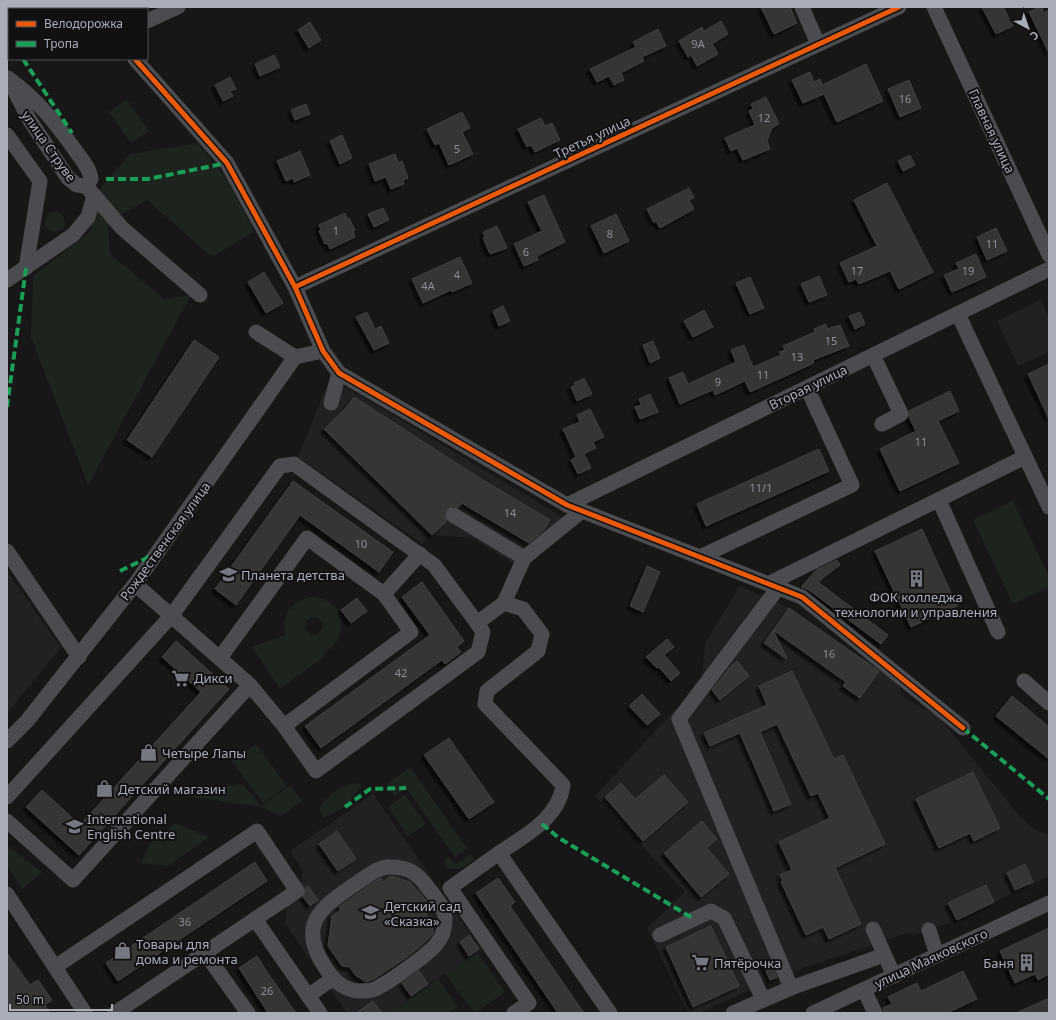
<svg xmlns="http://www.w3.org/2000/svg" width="1056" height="1020" viewBox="0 0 1056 1020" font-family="'Noto Sans',sans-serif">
<defs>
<filter id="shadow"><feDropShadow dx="-3.5" dy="3.5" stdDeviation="1" flood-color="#0009"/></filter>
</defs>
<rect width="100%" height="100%" fill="#171717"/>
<!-- built -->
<g fill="#212123">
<path d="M1041 300 1049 318V352L1018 366 997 321Z"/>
<path d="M329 381 356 393 564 518 523 570 472 538 432 535 422 544 298 457Z"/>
<path d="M7 571 61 648 7 713Z"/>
<path d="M740 586 789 608 858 658H864L880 669 893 675 904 698 937 715 1023 820 1038 831 1049 835V876L957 920 913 936 911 932 786 974 698 1013H688L647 928 685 892 595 796 696 687 702 676 705 643Z"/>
<path d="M373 794 481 949 388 1013H347L285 923 288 902 299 895 303 871 290 851Z"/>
</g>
<!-- green -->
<g fill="#1d241e" fill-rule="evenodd">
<path d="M127 99 149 131 131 143 109 112Z"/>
<path d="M197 143 227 179 254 231 212 257 147 200 108 222 110 254 164 299 191 295 88 485 31 337 33 276 89 233 101 187 130 154Z"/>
<circle cx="55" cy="222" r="10"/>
<path d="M1013 501 1049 577V587L1013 604 973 520Z"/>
<path d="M313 597C346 600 352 637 324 653L325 656 280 689 252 647 285 635C281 614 292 600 313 597ZM311 617 318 618 322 623V629L317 634H310L305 629 306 621Z"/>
<path d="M256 744 287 786 263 803 232 761Z"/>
<path d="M410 767 467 848 455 857 406 788 395 796 387 784Z"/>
<path d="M354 783 362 785 345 807 323 818 319 808C328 795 337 787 354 783Z"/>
<path d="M243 784 261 807 290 785 302 801 281 816 261 807 191 797 199 789Z"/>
<path d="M405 795 426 824 408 836 388 807Z"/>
<path d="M175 823 209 837 168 866 141 863 149 845Z"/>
<path d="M7 845 42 872 22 889 7 865Z"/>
<path d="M471 854 475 860 460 869H449L443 861 449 856 453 862 456 864Z"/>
<path d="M477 952 505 992 477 1012 470 1008 445 974Z"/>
<path d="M438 979 458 1006 448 1013H388Z"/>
</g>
<!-- building -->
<g fill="#353536" stroke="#3f4043" filter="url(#shadow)">
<path d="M761 7H790L797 23 774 34Z"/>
<path d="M982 7H1003L1013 26 996 34Z"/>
<path d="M1040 7H1042L1044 13 1049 10V53L1029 12Z"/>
<path d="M721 21 728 34 712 44 718 54 697 66 691 55 688 57 679 41 702 27 704 31Z"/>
<path d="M310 22 321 40 309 48 298 30Z"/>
<path d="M658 29 666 46 642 57 644 61 621 73 624 80 614 85 609 76 597 82 590 69 636 47 633 42Z"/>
<path d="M274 55 280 67 260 76 255 64Z"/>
<path d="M866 64 883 101 837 122 824 94 803 103 792 80 810 72 814 82 820 79 822 85Z"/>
<path d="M230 77 236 89 230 91 233 96 223 101 215 85Z"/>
<path d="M909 80 921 108 900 117 888 89Z"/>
<path d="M766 97 779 124 772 128 767 140 770 149 743 160 737 148 731 151 725 138 755 125 749 111 753 109 751 104Z"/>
<path d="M306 104 310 114 295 120 291 110Z"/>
<path d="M462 112 470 128 462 132 473 154 449 165 439 143 435 145 427 129Z"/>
<path d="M541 118 545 126 552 123 560 140 535 152 531 145 527 147 518 129Z"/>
<path d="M342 135 352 158 340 164 330 141Z"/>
<path d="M300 151 310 175 294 182 293 178 286 181 277 161Z"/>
<path d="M395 154 398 163 402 161 408 178 403 180 404 184 391 189 386 177 375 181 369 164Z"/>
<path d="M910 155 915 165 903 171 898 161Z"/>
<path d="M887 183 933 272 899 289 890 271 859 284 856 279 849 282 840 263 877 246 854 200Z"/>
<path d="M689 188 694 198 689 200 694 209 660 228 656 221 654 223 647 209Z"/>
<path d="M544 195 565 242 537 256 538 260 524 266 514 244 542 231 528 202Z"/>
<path d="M383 208 389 220 374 227 368 214Z"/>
<path d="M345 213 347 219 349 218 355 230 353 231 355 237 330 249 327 243 325 244 319 231 321 230 319 225Z"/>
<path d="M616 214 629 241 604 253 591 226Z"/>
<path d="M497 226 507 248 490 254 483 238 485 237 483 232Z"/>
<path d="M996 228 1007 251 987 260 977 237Z"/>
<path d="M976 254 986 277 952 292 944 275 959 269 956 263Z"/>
<path d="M460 257 472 283 452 292 451 290 423 303 412 279Z"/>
<path d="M264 272 283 303 266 313 248 282Z"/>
<path d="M819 276 827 295 809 302 801 284Z"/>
<path d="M750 277 764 308 750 314 736 283Z"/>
<path d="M503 306 510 321 499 326 493 311Z"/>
<path d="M704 310 713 327 693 337 684 321Z"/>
<path d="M367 312 375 329 381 326 389 343 374 350 356 317Z"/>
<path d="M860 312 865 324 855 329 849 316Z"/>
<path d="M826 324 827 329 840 325 849 346 813 360 814 363 750 392 745 381 715 395 713 390 680 404 669 378 683 372 688 384 736 362 731 350 744 345 753 367 781 355 779 352 785 350 783 346 815 332 814 329Z"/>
<path d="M194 340 219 357 152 457 127 440Z"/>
<path d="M653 341 660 358 650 363 643 345Z"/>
<path d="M1049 364V419L1028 374Z"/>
<path d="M584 378 592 394 577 401 571 387 575 385 574 383Z"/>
<path d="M950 391 959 411 938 421 959 463 900 491 880 449 916 431 909 417V411Z"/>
<path d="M650 394 658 412 640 419 635 407 641 405 639 399Z"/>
<path d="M354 397 478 477 550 520 543 531 529 543 462 503 458 508 453 506 446 510 444 515 447 521 432 535 324 429 344 410Z"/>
<path d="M590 409 604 437 593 442 596 448 584 454 591 468 578 474 571 460 576 457 563 429 580 422 577 415Z"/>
<path d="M819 449 829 471 706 526 697 504Z"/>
<path d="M293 481 393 552 379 572 300 515 236 605 215 589Z"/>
<path d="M922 529 957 606 911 627 875 551Z"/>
<path d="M837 560 840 565 818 582 888 635 881 644 809 590 801 587 816 570Z"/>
<path d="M647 566 660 572 643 612 630 606Z"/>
<path d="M422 582 464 641 457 647 461 652 445 664 442 660 321 748 305 726 430 635 402 597Z"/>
<path d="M357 598 367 611 351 623 341 610Z"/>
<path d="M789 608 879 671 860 698 843 686 846 682 773 630 787 659 764 643Z"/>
<path d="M667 639 674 647 664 655 680 673 671 681 659 667 657 668 646 657Z"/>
<path d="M176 641 229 689 79 855 26 807 42 790 80 825 201 692 162 657Z"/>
<path d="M737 661 749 676 720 700 712 690 730 667Z"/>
<path d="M792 671 834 759 843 755 885 844 835 868 861 924 829 939 823 927 806 935 781 882 783 881 780 875 792 870 779 842 830 818 818 793 811 796 777 724 760 732 791 804 774 811 740 733 710 746 704 733 767 705 759 686Z"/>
<path d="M642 694 660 714 647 725 629 706Z"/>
<path d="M1012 696 1049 727V759L996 716Z"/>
<path d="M449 738 494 802 469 819 424 755Z"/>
<path d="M973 772 1000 828 974 841 970 833 939 848 916 799Z"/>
<path d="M664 775 688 802 643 841 605 797 621 783 635 799Z"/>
<path d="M702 821 717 839 707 848 729 874 701 897 664 853Z"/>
<path d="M337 831 356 859 338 871 319 844Z"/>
<path d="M255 862 267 881 118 981 106 963Z"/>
<path d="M1025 864 1033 882 1015 890 1007 873Z"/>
<path d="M391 876 410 882 429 904 432 910 426 914 432 922 433 934 421 946 403 960 374 979 366 982 355 975 350 967 342 966 328 946 332 916 341 910 339 907 371 884 381 878 383 882Z"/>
<path d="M498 878 515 902 510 906 584 1013H558L476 893Z"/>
<path d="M986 885 994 902 957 920 948 903Z"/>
<path d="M308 886 318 900 310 906 303 897 305 888Z"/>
<path d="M711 926 739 986 693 1007 666 947Z"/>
<path d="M1049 928V974L1038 980 1035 974 1015 983 1000 951Z"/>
<path d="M469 935 479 949 469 956 460 942Z"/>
<path d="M7 953 30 985 38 980 52 1000 45 1005 50 1013H7Z"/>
<path d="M257 956 267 972 296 1013H268L239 968Z"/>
<path d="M769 959 777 977 770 980 762 961Z"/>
<path d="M419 971 428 984 411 996 402 983Z"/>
<path d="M963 971 977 999 947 1013H884L883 1008 892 1004 888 997 917 983 921 991Z"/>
<path d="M1049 998V1013H1016Z"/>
<path d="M373 1001 382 1013H356Z"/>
</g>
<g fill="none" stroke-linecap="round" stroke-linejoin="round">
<!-- minor -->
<g stroke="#4b4c50" stroke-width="15">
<path d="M79 7 81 9"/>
<path d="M802 7 818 44"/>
<path d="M934 7 1049 255"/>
<path d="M147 21 178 7"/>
<path d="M135 59 227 163 295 287 323 351 339 373 567 505 802 597 963 728"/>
<path d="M8 78C36 98 55 122 75 150 81 159 90 168 91 179L86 186 77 185 68 178 29 119Z"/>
<path d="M7 135 40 181 26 268"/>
<path d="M86 186 122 228 200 295"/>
<path d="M7 280 73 235 88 217 94 196"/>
<path d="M295 287 899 7"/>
<path d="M958 314 1049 507"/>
<path d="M256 332 295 357"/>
<path d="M873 355 901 414 882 424"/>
<path d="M331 403 339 373"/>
<path d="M939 500 998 632"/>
<path d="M567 505 1049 269"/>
<path d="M453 515 524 558 582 511"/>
<path d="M7 551 79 657"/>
<path d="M700 557 852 485 807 388"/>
<path d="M135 584 250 685 284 726 316 771 478 652 483 632 477 623"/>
<path d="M768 584 1025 457"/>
<path d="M778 588 679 719 791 988"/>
<path d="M384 594 420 554"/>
<path d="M504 603 524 558"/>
<path d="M220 658 307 538 384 594 411 632 284 726"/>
<path d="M1024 681 1049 703"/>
<path d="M7 741 27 721 135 584 295 357 323 351"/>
<path d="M7 797 172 615 280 466 294 464 434 565 477 623 504 603 523 609 542 634 538 651 487 691 485 704 563 785C559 818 525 836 499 853L610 1013"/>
<path d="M7 821 73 880 250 685"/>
<path d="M499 853 450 888 529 1003 514 1013"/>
<path d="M388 867C407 866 418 873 428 888 435 897 445 907 445 919 445 927 443 936 438 942 431 953 388 983 375 989 370 991 364 991 358 991 342 989 333 980 325 967 297 925 320 908 354 885 365 878 375 868 388 867Z"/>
<path d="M7 894 85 1013"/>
<path d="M255 919 320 1013"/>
<path d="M873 929 894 976"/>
<path d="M929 930 937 955"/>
<path d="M660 935 711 911 724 918 763 999"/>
<path d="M205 953 248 1013"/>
<path d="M55 967 257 831 297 891 115 1013"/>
<path d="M864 990 875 1013"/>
<path d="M308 996 332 979"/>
<path d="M733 1013 791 988 884 955"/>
<path d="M813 1013 1049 903"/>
</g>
<!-- quiet -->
<g stroke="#1a9f57" stroke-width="4" stroke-dasharray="8 4" stroke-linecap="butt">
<path d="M7 36 9 39"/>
<path d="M23 59 72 133"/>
<path d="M106 179H148L227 163"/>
<path d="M7 407 26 268"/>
<path d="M120 571 159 552"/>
<path d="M963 728 1049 799"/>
<path d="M345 807 370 789 406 788"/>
<path d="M542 824 559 838 694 919"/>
</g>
<defs>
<g id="cycleway">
<path d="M135 59 227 163 295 287 323 351 339 373 567 505 802 597 963 728"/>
<path d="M295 287 899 7"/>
</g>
</defs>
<!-- cycleway casing -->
<use href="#cycleway" stroke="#111113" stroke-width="8"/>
<!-- cycleway -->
<use href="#cycleway" stroke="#e8590c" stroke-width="5"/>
</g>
<!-- icons -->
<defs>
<symbol id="school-bare" viewBox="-9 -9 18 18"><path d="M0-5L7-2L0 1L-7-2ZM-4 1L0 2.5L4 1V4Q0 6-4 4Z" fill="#757880" stroke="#111113" stroke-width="2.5" paint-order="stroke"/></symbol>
<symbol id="building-bare" viewBox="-9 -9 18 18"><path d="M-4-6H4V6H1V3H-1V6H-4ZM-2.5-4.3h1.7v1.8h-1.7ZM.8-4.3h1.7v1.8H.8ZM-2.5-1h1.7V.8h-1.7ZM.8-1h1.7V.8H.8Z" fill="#757880" stroke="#111113" stroke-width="2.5" paint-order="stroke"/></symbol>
<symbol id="supermarket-bare" viewBox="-9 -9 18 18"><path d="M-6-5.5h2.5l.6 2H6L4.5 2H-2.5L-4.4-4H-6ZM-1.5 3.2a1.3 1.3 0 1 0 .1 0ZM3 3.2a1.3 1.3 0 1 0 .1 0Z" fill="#757880" stroke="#111113" stroke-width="2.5" paint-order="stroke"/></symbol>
<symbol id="shop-bare" viewBox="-9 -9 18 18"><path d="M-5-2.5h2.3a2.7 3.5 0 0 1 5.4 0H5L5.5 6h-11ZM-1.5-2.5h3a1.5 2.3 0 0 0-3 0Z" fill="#757880" stroke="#111113" stroke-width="2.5" paint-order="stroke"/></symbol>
</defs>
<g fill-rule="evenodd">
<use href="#school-bare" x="216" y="562" width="25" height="25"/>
<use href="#building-bare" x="904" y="566" width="25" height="25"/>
<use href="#supermarket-bare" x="168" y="666" width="25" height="25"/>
<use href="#shop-bare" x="136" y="740" width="25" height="25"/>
<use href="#shop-bare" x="92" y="776" width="25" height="25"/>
<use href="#school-bare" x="62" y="814" width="25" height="25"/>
<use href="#school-bare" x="358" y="900" width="25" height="25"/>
<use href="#shop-bare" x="110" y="938" width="25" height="25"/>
<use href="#supermarket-bare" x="688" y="950" width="25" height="25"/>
<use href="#building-bare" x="1014" y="950" width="25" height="25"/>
</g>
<g text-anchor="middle" stroke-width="4" stroke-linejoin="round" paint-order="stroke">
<!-- number labels -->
<g font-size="11" fill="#8b8f98">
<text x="698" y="48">9А</text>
<text x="905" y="103">16</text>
<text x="764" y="122">12</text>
<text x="457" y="153">5</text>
<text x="336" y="235">1</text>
<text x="610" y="238">8</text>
<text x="992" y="248">11</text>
<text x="526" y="256">6</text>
<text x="857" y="275">17</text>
<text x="968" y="275">19</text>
<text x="457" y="279">4</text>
<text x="428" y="290">4А</text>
<text x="831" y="345">15</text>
<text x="797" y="361">13</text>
<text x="763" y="379">11</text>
<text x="718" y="386">9</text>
<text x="921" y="446">11</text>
<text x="761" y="492">11/1</text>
<text x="510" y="517">14</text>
<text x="361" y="548">10</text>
<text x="829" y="658">16</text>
<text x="401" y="677">42</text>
<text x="185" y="926">36</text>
<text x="267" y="995">26</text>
</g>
<!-- street labels -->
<g font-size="13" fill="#a8adb8" stroke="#111113">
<text transform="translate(992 131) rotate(65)" y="5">Главная улица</text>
<text transform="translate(592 137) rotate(-25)" y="5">Третья улица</text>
<text transform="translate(49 146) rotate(55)" y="5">улица Струве</text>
<text transform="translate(808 387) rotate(-26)" y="5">Вторая улица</text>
<text transform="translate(165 541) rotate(-54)" y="5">Рождественская улица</text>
<text transform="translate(931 958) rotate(-25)" y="5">улица Маяковского</text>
</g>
<!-- poi labels -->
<g font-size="13" fill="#a8adb8" stroke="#111113" text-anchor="start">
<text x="241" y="580">Планета детства</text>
<text x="916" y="602" text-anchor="middle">ФОК колледжа<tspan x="916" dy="15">технологии и управления</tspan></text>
<text x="194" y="683">Дикси</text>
<text x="162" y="758">Четыре Лапы</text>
<text x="118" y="794">Детский магазин</text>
<text x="87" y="824">International<tspan x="87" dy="15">English Centre</tspan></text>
<text x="384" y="911">Детский сад<tspan x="384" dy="15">«Сказка»</tspan></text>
<text x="136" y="949">Товары для<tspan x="136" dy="15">дома и ремонта</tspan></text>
<text x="714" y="968">Пятёрочка</text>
<text x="1014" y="968" text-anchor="end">Баня</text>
</g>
</g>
<!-- border -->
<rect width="1056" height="1020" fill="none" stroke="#a8adb8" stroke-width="16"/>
<!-- legend -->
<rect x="8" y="8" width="140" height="52" fill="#111113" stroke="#4d4f55"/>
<rect x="16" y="21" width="20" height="6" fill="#e8590c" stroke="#4d4f55"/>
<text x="44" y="28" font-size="12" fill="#a8adb8">Велодорожка</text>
<rect x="16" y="41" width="20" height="6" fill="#1a9f57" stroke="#4d4f55"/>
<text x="44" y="48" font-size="12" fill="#a8adb8">Тропа</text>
<!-- north arrow -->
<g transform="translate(1028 28) rotate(140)" stroke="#111113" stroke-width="3" paint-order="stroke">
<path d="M0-3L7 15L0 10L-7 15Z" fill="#a8adb8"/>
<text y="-6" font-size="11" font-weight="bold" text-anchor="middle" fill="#a8adb8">С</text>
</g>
<!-- scale -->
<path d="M10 1004v6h102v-6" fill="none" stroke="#a8adb8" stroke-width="2"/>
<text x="16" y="1004" font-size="12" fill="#a8adb8" stroke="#111113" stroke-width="3" paint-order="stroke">50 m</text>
</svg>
